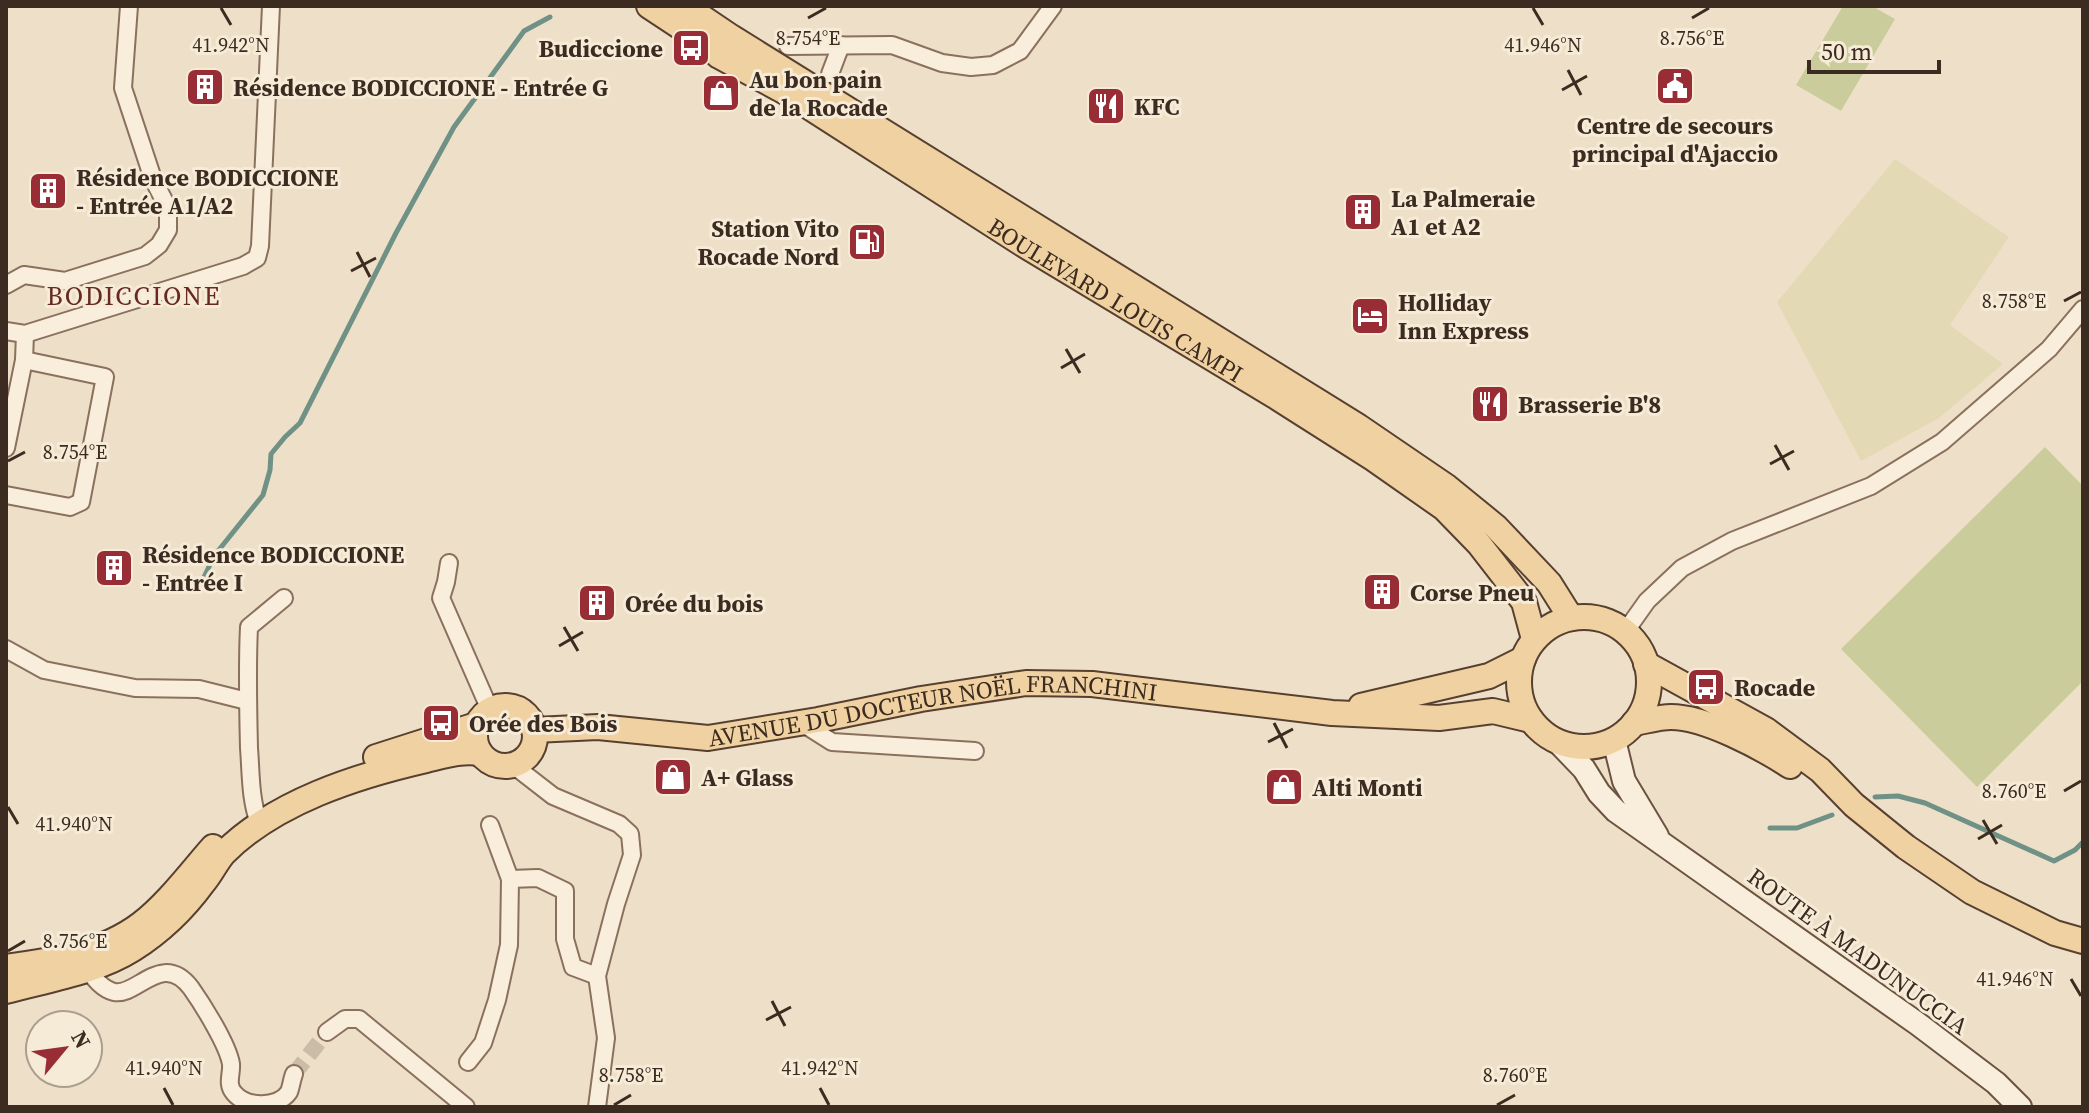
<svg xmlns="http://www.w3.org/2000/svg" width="2089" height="1113" viewBox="0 0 2089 1113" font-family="'Source Serif 4',serif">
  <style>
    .farmland { fill: #e4d9b5 }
    .green { fill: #cacd9b }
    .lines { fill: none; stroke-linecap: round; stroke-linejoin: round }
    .stream { stroke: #6f9186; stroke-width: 5 }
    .minor-tunnel { stroke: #cabca6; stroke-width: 16; stroke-dasharray: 16 8; stroke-linecap: butt }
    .minor-casing { stroke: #8a715d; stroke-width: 20 }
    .secondary-casing { stroke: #6c5340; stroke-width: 26 }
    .primary-casing { stroke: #584031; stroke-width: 28 }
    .minor { stroke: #f9eedb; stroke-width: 16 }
    .secondary { stroke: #f9eedb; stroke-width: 22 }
    .primary { stroke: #f0d1a1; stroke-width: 24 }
    .ticks { fill: none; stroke: #3b2b20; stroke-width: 3 }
    .labels { text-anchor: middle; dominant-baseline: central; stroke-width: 6; stroke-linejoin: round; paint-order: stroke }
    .poi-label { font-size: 24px; font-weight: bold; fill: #3b2b20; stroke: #f6ebd7; text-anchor: start }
    .street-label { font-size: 24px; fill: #3b2b20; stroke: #f6ebd7 }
    .neighbourhood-label { font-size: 26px; letter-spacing: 2px; fill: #672920; stroke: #f6ebd7 }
    .ticks-label { font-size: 20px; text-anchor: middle; fill: #3b2b20; stroke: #f6ebd7; stroke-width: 6; stroke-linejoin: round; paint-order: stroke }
  </style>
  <rect width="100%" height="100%" fill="#eee0c8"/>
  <polygon class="farmland" points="1895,159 2009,237 1950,325 2003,364 1939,418 1861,461 1777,302"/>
  <g class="green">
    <polygon points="1843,6 1872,6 1895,19 1841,111 1796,85"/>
    <polygon points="2045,447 2083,486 2083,681 1977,787 1841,649"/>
  </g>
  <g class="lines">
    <g class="stream">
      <polyline points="198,590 214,556 263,495 270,470 271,454 285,437 300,423 396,233 454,127 524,31 550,17"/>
      <polyline points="1875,797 1898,796 1925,803 2054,861 2075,850 2083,842"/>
      <polyline points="1770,828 1797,828 1832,815"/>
    </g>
    <polyline class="minor-tunnel" points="294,1074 327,1032"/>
    <defs>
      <g id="minor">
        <polyline points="788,46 892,45 942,63 971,67 993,65 1020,51 1053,6"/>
        <polyline points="830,74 841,45"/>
        <polyline points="6,285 24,275 65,281 145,256 159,245 168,230 168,208 153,179 123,88 129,6"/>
        <polyline points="6,331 25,334 243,266 257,258 260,246 271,6"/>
        <polyline points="6,448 24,360 25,334"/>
        <polyline points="6,495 70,507 81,502 105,377 24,360"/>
        <polyline points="449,563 446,582 441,598 490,710"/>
        <polyline points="1625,632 1647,601 1682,568 1732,541 1871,486 1942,442 2049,349 2083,309"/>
        <polyline points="6,649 44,670 135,688 199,689 247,701"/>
        <polyline points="802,723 832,742 975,751"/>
        <polyline points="513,765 553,796 619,824 630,834 632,855 616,904 597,976 606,1038 597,1107"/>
        <path d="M259 823C250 799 251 773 249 748 248 707 247 667 249 627L284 598"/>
        <polyline points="490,825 510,879"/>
        <path d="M87 969C94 978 102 989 114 992 137 997 162 950 191 988 203 1005 228 1045 231 1064 232 1074 226 1084 234 1093 246 1108 278 1108 289 1092 291 1087 292 1079 294 1074"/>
        <polyline points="327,1032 345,1019 359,1019 466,1107"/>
        <polyline points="468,1062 483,1043 497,1000 509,945 510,879 538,878 565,891 565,939 573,967 597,976"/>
      </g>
      <g id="secondary">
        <polyline points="1614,740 1624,781 1657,836"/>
        <polyline points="1558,742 1584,769 1599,793 1616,811 1918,1024 1996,1083 2020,1107"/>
      </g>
      <g id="primary">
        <path id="s1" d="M649 6 699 39 719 56 789 94 1026 246 1275 396 1374 459 1444 508 1479 544 1524 602 1534 639"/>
        <polyline points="685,6 731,37 1359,427 1447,487 1496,527 1549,583 1571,618"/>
        <circle cx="1584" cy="682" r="65"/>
        <polyline points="1646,664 1766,730 1820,770 1854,805 1906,847 1972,892 2055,933 2083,941"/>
        <polyline points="1361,706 1489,676 1523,659"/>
        <circle cx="505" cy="736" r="30"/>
        <path d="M1634 723C1646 721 1659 717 1671 717 1705 717 1761 747 1790 766"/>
        <path id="s2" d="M534 730 598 727 708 738 818 720 921 699 1026 683 1092 684 1332 713 1439 718 1493 711 1531 720"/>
        <polyline points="376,757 476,725"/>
        <path d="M6 967C52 961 103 953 141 924 168 903 190 873 213 847"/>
        <path d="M6 991C46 980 97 972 133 949 160 932 184 909 203 883 211 874 216 862 224 853 275 802 356 776 426 760 443 756 462 750 480 753"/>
      </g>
    </defs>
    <use href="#minor" class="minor-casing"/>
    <use href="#secondary" class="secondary-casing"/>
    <use href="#primary" class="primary-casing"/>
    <use href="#minor" class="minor"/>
    <use href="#secondary" class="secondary"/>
    <use href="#primary" class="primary"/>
  </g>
  <path class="ticks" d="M221 8 231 25M1533 8 1543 25M808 18 826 8M1692 18 1709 8M1568 70 1581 95M1562 90 1587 76M357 252 370 277M351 271 376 258M2064 301 2081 292M1066 349 1080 373M1061 368 1085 354M1775 445 1789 470M8 461 25 452M1770 464 1794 451M564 627 578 651M559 646 583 632M1274 723 1287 748M1268 742 1293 729M2064 791 2081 781M8 807 18 824M1983 820 1997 844M1978 839 2002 825M8 951 25 941M2071 979 2081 996M772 1001 785 1026M766 1020 791 1007M164 1088 173 1105M820 1088 829 1105M614 1105 631 1095M1497 1105 1515 1095"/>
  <defs>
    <symbol id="bus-square" viewBox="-11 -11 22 22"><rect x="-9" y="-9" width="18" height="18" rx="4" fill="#982d36" stroke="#f6ebd7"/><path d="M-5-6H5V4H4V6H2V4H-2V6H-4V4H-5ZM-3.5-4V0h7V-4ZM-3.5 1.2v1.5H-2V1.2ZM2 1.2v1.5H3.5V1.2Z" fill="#fff"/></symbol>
    <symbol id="civic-square" viewBox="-11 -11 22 22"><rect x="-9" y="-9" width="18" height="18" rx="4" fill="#982d36" stroke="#f6ebd7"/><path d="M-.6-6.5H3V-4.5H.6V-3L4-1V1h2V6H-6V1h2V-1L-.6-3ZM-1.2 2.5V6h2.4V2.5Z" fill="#fff"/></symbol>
    <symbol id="building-square" viewBox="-11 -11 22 22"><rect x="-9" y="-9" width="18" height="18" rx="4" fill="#982d36" stroke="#f6ebd7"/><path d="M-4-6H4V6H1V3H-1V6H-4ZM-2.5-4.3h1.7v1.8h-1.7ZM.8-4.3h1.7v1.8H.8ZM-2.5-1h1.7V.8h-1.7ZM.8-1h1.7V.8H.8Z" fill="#fff"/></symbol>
    <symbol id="shop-square" viewBox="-11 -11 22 22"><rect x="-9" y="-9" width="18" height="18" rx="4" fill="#982d36" stroke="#f6ebd7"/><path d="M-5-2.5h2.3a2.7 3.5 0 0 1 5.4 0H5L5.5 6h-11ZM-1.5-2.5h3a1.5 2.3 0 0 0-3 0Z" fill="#fff"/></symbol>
    <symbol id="restaurant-square" viewBox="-11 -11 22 22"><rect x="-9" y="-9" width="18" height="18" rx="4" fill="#982d36" stroke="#f6ebd7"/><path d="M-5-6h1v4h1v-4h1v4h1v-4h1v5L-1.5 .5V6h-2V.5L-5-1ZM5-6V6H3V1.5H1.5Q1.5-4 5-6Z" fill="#fff"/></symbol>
    <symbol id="fuel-square" viewBox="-11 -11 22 22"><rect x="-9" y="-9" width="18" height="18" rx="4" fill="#982d36" stroke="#f6ebd7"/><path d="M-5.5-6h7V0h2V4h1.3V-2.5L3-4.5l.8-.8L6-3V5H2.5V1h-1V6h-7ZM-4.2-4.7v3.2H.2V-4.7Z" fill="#fff"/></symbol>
    <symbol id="hotel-square" viewBox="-11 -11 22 22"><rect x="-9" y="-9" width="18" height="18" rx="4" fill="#982d36" stroke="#f6ebd7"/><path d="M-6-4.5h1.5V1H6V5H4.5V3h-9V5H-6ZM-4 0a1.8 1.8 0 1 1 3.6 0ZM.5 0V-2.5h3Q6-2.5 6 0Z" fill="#fff"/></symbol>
  </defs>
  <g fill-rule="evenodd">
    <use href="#bus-square" x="669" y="26" width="44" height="44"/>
    <use href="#civic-square" x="1653" y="64" width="44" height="44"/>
    <use href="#building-square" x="183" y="65" width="44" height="44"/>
    <use href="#shop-square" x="699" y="71" width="44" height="44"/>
    <use href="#restaurant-square" x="1084" y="84" width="44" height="44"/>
    <use href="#building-square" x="26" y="169" width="44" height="44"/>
    <use href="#building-square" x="1341" y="190" width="44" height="44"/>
    <use href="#fuel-square" x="845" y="220" width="44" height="44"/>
    <use href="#hotel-square" x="1348" y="294" width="44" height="44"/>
    <use href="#restaurant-square" x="1468" y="382" width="44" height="44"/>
    <use href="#building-square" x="92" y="546" width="44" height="44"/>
    <use href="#building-square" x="1360" y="570" width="44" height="44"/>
    <use href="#building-square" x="575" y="581" width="44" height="44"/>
    <use href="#bus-square" x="1684" y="665" width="44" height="44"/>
    <use href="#bus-square" x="419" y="701" width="44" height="44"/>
    <use href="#shop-square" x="651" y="755" width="44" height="44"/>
    <use href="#shop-square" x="1262" y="765" width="44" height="44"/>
  </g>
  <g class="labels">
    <g class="poi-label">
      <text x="663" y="48" text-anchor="end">Budiccione</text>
      <text x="749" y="79">Au bon pain<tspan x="749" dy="28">de la Rocade</tspan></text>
      <text x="233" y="87">Résidence BODICCIONE - Entrée G</text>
      <text x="1134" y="106">KFC</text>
      <text x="1675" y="125" text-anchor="middle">Centre de secours<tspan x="1675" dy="28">principal d'Ajaccio</tspan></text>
      <text x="76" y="177">Résidence BODICCIONE<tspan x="76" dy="28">- Entrée A1/A2</tspan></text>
      <text x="1391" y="198">La Palmeraie<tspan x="1391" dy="28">A1 et A2</tspan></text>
      <text x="839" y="228" text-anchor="end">Station Vito<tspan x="839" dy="28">Rocade Nord</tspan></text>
      <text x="1398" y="302">Holliday<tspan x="1398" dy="28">Inn Express</tspan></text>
      <text x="1518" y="404">Brasserie B'8</text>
      <text x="142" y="554">Résidence BODICCIONE<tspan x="142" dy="28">- Entrée I</tspan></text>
      <text x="1410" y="592">Corse Pneu</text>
      <text x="625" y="603">Orée du bois</text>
      <text x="1734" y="687">Rocade</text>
      <text x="469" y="723">Orée des Bois</text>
      <text x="701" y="777">A+ Glass</text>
      <text x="1312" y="787">Alti Monti</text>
    </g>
    <g class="street-label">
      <text stroke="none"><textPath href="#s1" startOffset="552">BOULEVARD LOUIS CAMPI</textPath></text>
      <text stroke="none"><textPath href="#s2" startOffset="402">AVENUE DU DOCTEUR NOËL FRANCHINI</textPath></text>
      <text transform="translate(1858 951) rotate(36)">ROUTE À MADUNUCCIA</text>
    </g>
    <g class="neighbourhood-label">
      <text x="134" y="296">BODICCIONE</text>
    </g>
  </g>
  <g class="ticks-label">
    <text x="808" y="45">8.754°E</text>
    <text x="1692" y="45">8.756°E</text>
    <text x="231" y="52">41.942°N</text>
    <text x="1543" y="52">41.946°N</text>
    <text x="2014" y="308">8.758°E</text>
    <text x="75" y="459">8.754°E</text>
    <text x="2014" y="798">8.760°E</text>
    <text x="74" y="831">41.940°N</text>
    <text x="75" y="948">8.756°E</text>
    <text x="2015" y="986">41.946°N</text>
    <text x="164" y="1075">41.940°N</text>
    <text x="820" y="1075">41.942°N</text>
    <text x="631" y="1082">8.758°E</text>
    <text x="1515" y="1082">8.760°E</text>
  </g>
  <rect width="2089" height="1113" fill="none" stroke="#3b2b20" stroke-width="16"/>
  <g transform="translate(64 1049) rotate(61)"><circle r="38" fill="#f6ebd7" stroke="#ab9e8e" stroke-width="2"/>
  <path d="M0-6L14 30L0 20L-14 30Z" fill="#982d36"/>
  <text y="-12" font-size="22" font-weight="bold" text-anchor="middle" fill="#3b2b20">N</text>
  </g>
  <path d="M1809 60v12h130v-12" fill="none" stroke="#3b2b20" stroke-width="4"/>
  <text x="1821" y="60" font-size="24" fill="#3b2b20" stroke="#f6ebd7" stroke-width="6" paint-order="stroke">50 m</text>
</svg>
